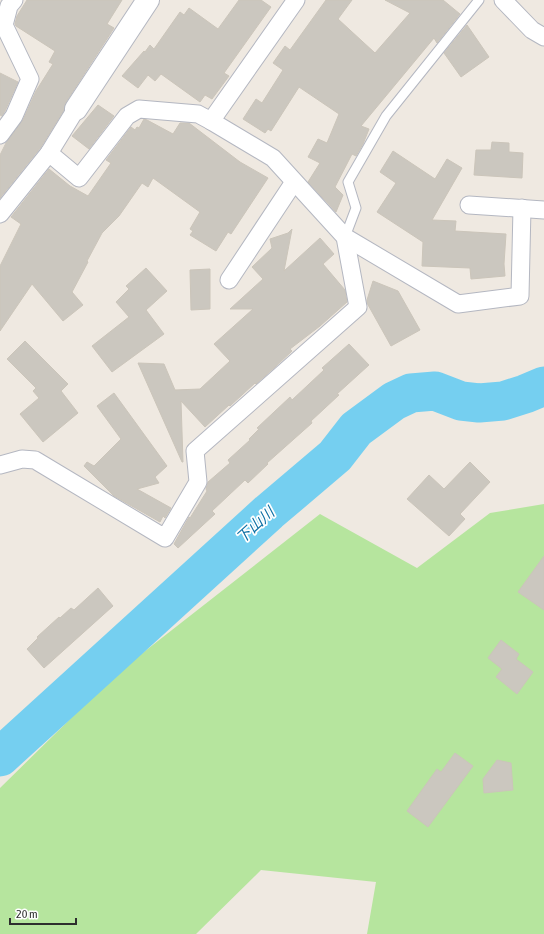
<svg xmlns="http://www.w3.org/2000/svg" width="544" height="934" viewBox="0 0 544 934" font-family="'Asap Condensed','Noto Sans JP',sans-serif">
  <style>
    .green { fill: #b6e59e }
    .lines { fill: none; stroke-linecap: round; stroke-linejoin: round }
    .river { stroke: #75cff0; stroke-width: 39 }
    .building { fill: #cbc7bf; stroke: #cbc5ba }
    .lane-casing { stroke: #b4b7c1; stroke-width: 11 }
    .street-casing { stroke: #b4b7c1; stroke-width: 19 }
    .secondary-casing { stroke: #b4b7c1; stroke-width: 24 }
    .lane { stroke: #fff; stroke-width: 9 }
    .street { stroke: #fff; stroke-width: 17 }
    .secondary { stroke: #fff; stroke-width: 22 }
    .labels { text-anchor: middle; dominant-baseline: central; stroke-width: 3.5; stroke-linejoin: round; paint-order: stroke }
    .water-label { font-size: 15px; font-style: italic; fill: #0d6fa3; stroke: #fff }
  </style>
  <rect width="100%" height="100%" fill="#efe9e1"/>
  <polygon class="green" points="544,504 544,934 367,934 376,882 261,870 196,934 0,934 0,788 117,673 320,514 417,568 490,513"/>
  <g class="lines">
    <polyline class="river" points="0,757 269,512 335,456 356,429 394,401 411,393 435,391 461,401 479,403 503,401 525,394 544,386"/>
  </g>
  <g class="building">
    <polygon points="27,0 122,0 107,24 114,28 66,102 64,110 41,147 0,198 0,155 6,143 23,120 36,91 53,64 49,62 55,51 16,26 15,24 17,16"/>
    <polygon points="239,0 261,0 271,7 224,73 229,76 212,99 205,95 200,102 161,74 155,81 148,75 138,88 122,76 144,51 145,52 150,45 154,49 180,12 184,15 189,8 218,29"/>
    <polygon points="326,0 352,0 338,19 375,53 410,13 385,0 443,0 460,14 437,43 434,38 361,126 369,129 363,144 356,156 352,154 335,187 343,195 336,212 308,182 320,163 308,157 318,139 327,143 339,114 299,87 271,131 268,129 265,133 243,119 256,99 262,103 283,70 273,63 285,46 290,50"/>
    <polygon points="467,25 489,57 461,77 444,53"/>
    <polygon points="0,73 18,82 5,111 2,116 0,115"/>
    <polygon points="98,105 114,116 89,149 72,136"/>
    <polygon points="144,119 147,120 173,134 180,123 189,123 240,162 268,178 231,234 228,232 216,251 190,235 193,231 190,229 200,212 153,178 148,187 142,183 119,216 102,233 87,261 88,262 72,292 83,305 63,321 32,284 0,331 0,266 21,224 11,217 49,169 70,186 88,196 111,163 106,160 131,127 135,130 137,127 139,128"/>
    <polygon points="492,142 509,143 509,152 523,153 522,178 474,175 476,150 491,150"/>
    <polygon points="393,151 435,179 447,159 462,168 432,220 456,221 455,231 506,234 504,264 505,276 471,279 470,268 422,266 423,242 377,212 396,183 380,172"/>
    <polygon points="292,229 284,271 320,238 334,254 323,264 345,290 347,302 320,326 290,349 292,351 275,367 256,384 255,383 230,406 229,405 205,427 181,401 183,462 182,462 138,363 164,364 175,390 200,389 230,361 214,344 253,309 230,309 263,279 252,267 272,248 270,239 288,233"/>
    <polygon points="146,268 167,291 146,310 164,334 112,372 92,346 129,317 116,302 129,289 126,286"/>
    <polygon points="210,269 210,309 191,310 190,270"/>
    <polygon points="373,281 398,291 420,330 391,346 367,303 367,300"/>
    <polygon points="25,341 68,384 61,391 78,413 43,442 20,414 39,398 33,391 36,388 7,359"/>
    <polygon points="349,344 369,365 337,394 339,395 311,421 312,423 267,463 268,464 248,483 245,480 212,511 215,514 178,548 174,544 189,517 190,518 207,491 206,489 208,482 230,463 228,460 250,440 249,439 259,429 257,428 290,397 292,400 324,370 322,368"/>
    <polygon points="114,393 167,466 155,477 159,483 137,489 171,508 165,518 163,516 160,522 114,496 84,466 87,462 94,466 121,439 97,406"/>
    <polygon points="470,462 490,482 460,514 465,519 449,536 407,499 429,475 444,489"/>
    <polygon points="544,556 544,610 518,592"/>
    <polygon points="98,588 113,606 44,668 27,649 38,638 37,637 59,617 60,618 71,608 74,610"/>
    <polygon points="501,640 519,654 516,659 533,672 517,694 496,677 502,669 488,658"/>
    <polygon points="455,753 473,766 428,827 407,811 437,769 441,772"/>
    <polygon points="497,760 511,763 513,790 484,793 483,779"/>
  </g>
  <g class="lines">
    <defs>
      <polyline id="lane" points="345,237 356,208 348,182 386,116 479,0"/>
      <g id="street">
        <polyline points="503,0 532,30 544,37"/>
        <polyline points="211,121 296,0"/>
        <polyline points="0,135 14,116 30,79 4,25 9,6 14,0"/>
        <polyline points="469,205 544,210"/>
        <polyline points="0,214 49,153 76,109"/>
        <polyline points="345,237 458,304 520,296 522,208"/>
        <polyline points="229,280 294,182"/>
        <polyline points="0,465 22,459 35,460 165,538 198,482 195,451 358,307 345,237 273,158 211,121 198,114 139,109 127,116 79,178 49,153"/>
      </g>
      <polyline id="secondary" points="76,109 148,0"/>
    </defs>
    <use href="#lane" class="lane-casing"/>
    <use href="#street" class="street-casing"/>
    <use href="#secondary" class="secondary-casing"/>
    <use href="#lane" class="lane"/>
    <use href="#street" class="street"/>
    <use href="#secondary" class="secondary"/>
  </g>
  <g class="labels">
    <g class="water-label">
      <text transform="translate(255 525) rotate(-42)">下山川</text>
    </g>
  </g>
  <path d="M10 918v6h66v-6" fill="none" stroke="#2e2e2e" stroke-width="2"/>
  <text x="16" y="918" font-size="12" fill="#2e2e2e" stroke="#ffffff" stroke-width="3" paint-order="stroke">20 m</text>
</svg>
